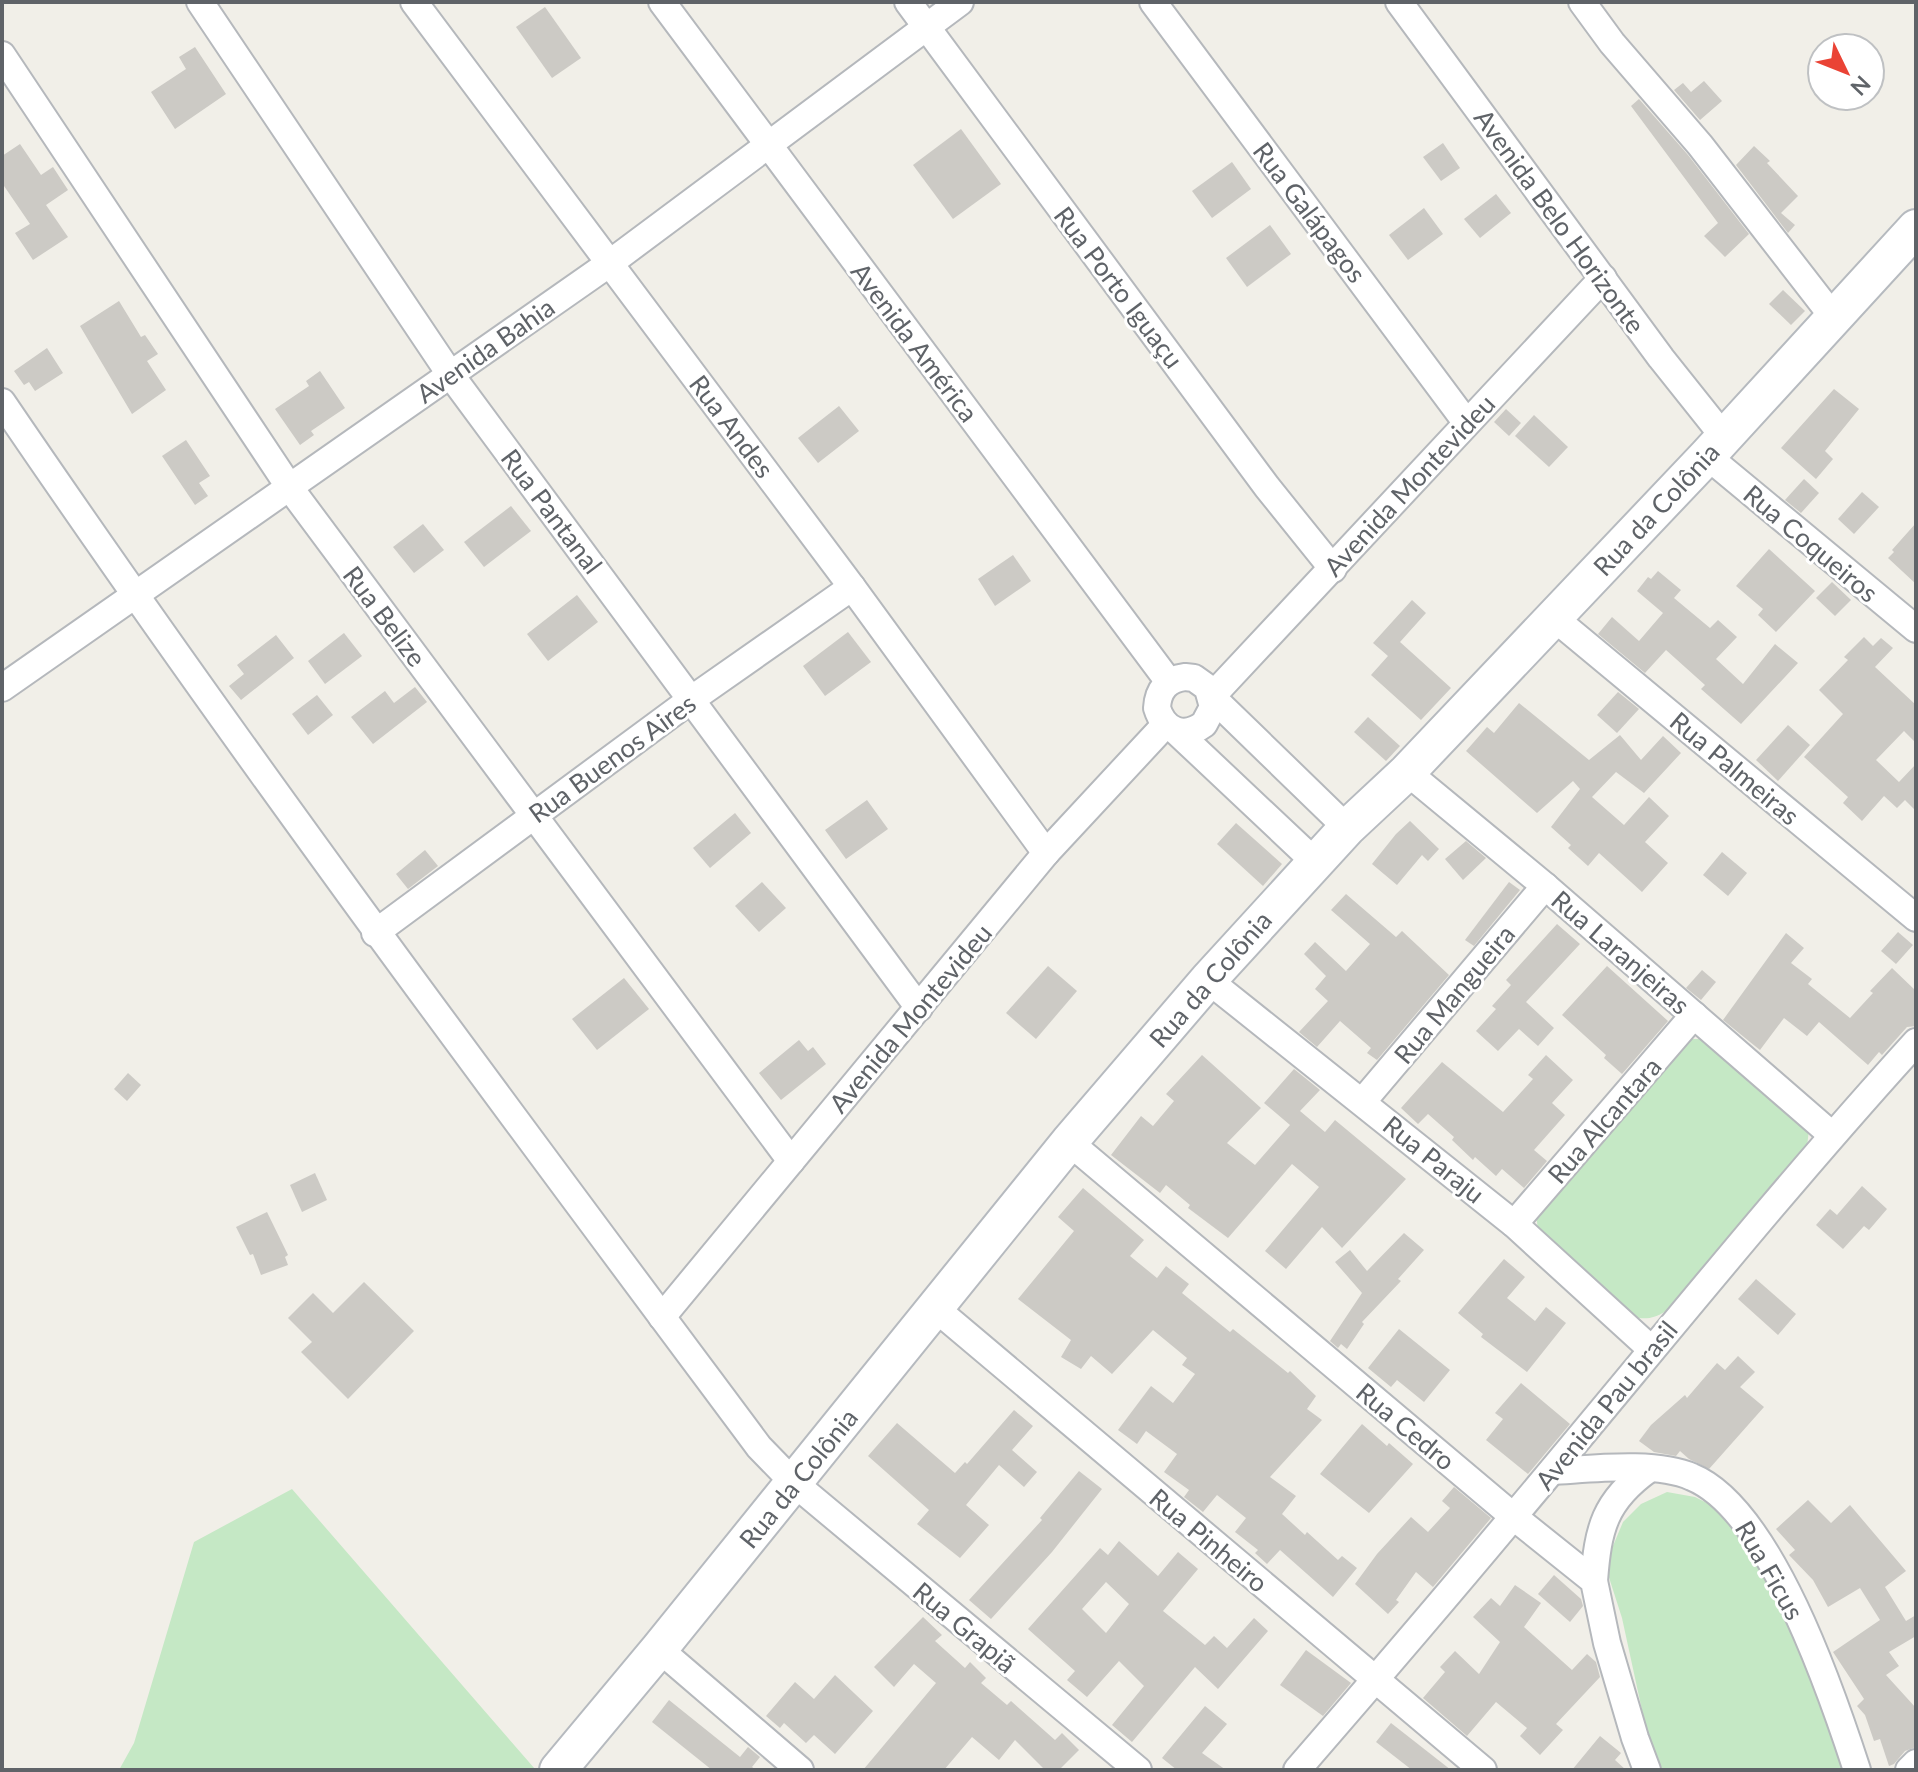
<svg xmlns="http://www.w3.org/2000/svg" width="1918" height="1772" viewBox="0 0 1918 1772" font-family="Lato,sans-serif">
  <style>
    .green { fill: #c5e8c5 }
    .building { fill: #cccac5; fill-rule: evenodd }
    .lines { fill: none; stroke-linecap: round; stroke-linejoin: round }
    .street-casing { stroke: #b5b8bc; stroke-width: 30 }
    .secondary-casing { stroke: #b6babf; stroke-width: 40 }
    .street { stroke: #fff; stroke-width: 26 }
    .secondary { stroke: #fff; stroke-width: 36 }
    .labels { text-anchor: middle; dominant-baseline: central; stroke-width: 6; stroke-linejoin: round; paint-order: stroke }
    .street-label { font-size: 26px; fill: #5f6368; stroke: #fff }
  </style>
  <rect width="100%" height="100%" fill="#f1efe8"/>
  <g class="green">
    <path d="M1691 1039H1706L1809 1129 1807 1147 1666 1311C1655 1318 1646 1320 1634 1317L1538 1230 1536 1214 1685 1043Z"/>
    <polygon points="292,1489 535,1769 534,1770 119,1770 134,1743 194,1542"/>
    <polygon points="1667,1492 1695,1497 1725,1512 1764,1560 1850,1770 1662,1770 1645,1724 1622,1618 1605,1565 1623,1522 1641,1504"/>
  </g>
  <g class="building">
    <polygon points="545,7 581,58 552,78 516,27"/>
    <polygon points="195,47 226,94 175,129 151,92 186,69 179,57"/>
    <polygon points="1704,81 1722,101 1700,120 1674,90 1683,83 1691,92"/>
    <polygon points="1639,99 1688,155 1749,234 1725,257 1704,236 1718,223 1631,106"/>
    <polygon points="961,129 1001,184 953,219 913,165"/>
    <polygon points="1443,143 1460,168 1441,181 1423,157"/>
    <polygon points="20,144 41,175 53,167 68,190 46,205 68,237 33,260 15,233 30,224 2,183 2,156"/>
    <polygon points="1754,146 1770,161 1767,163 1798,196 1781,213 1795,225 1788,233 1736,165"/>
    <polygon points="1232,162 1251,189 1212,218 1192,191"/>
    <polygon points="1496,194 1511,213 1480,238 1464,219"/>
    <polygon points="1424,208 1443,234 1408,260 1389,235"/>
    <polygon points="1270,225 1291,254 1247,287 1226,258"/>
    <polygon points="1783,290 1805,311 1791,325 1769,304"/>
    <polygon points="119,301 141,337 145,335 158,354 147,361 166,390 132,414 80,326"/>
    <polygon points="47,348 63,373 35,391 29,382 24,385 14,371"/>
    <polygon points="320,371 345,408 311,431 314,435 300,445 275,409 309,386 306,381"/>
    <polygon points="1834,389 1859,409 1825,451 1833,459 1816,479 1781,448"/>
    <polygon points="839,406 859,431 818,463 798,438"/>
    <polygon points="1506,409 1521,423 1509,436 1494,422"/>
    <polygon points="1534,415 1568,447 1549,467 1515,436"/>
    <polygon points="186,440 210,476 199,483 208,496 195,505 162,456"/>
    <polygon points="1804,479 1819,493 1801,513 1785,500"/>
    <polygon points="1862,492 1879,507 1854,534 1838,519"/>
    <polygon points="511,506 531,531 484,567 464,542"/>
    <polygon points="1916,523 1916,584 1888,558 1894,552 1892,550"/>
    <polygon points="423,524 444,550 414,573 393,547"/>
    <polygon points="1769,549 1815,591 1776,632 1758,615 1763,609 1736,586"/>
    <polygon points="1013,555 1031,581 995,606 978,579"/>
    <polygon points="1658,571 1681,590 1674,598 1710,628 1718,620 1737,637 1716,659 1743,684 1775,644 1798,663 1741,724 1701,689 1705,685 1666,650 1645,673 1598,634 1612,617 1639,641 1663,613 1637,591 1648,577 1651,579"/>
    <polygon points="1832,582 1851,600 1835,616 1816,598"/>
    <polygon points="577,595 598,622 548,661 527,634"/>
    <polygon points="1412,600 1426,613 1400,642 1451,688 1421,720 1371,675 1388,656 1373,643"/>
    <polygon points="848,632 871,662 825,696 803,666"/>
    <polygon points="344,633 362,656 325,684 308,661"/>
    <polygon points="276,635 294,658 241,700 229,686 244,674 237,665"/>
    <polygon points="1864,637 1873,646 1881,638 1893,648 1875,667 1916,705 1916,743 1904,731 1876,760 1899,782 1916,764 1916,811 1905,800 1897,808 1884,796 1862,821 1843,803 1848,797 1804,757 1843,714 1819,690 1848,660 1844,657"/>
    <polygon points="415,687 427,702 373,744 351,717 385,691 394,703"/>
    <polygon points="1618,692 1639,709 1617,733 1597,715"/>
    <polygon points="317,695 333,715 308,735 292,714"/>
    <polygon points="1519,703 1589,760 1620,735 1641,760 1663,736 1681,753 1644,793 1616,772 1592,797 1624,825 1649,797 1669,816 1645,842 1668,863 1642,892 1599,853 1588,866 1568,848 1571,845 1551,827 1580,789 1573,781 1537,813 1466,751 1487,727 1494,733"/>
    <polygon points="1368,717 1400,746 1386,761 1354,732"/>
    <polygon points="1788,725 1810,745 1778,781 1756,760"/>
    <polygon points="867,800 888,829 846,859 825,830"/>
    <polygon points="735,813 751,833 710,868 693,848"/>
    <polygon points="1410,821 1439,849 1428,861 1422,855 1397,885 1372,864 1396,834"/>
    <polygon points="1236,823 1282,864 1263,886 1217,844"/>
    <polygon points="1466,841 1486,858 1463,880 1445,859"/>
    <polygon points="425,850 438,866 408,889 396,874"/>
    <polygon points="1722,852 1747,873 1728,896 1703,875"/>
    <polygon points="762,882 786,908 759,932 735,906"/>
    <polygon points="1509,882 1520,890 1474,946 1465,940"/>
    <polygon points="1346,894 1396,937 1402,931 1449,975 1377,1060 1367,1053 1371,1048 1340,1021 1317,1047 1299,1032 1328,1001 1315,989 1326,976 1304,954 1315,942 1346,971 1370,944 1331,910"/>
    <polygon points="1557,924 1580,944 1526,1002 1554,1028 1538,1046 1519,1029 1498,1051 1476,1031 1496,1009 1492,1006 1511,985 1506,980"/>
    <polygon points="1898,932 1913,945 1896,964 1881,951"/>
    <polygon points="1786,933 1804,948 1791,963 1812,979 1808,984 1850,1018 1873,993 1870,991 1892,968 1916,991 1916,1026 1907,1027 1882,1055 1879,1052 1868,1065 1819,1022 1807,1036 1784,1018 1760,1050 1750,1042 1723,1020"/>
    <polygon points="1048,966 1077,991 1036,1039 1006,1013"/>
    <polygon points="1607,966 1668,1021 1622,1074 1604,1058 1606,1055 1562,1015"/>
    <polygon points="1702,970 1716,982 1701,1000 1686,988"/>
    <polygon points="624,978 649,1009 597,1050 572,1019"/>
    <polygon points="799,1040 808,1051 813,1047 826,1064 781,1100 759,1073"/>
    <polygon points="1202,1055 1261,1108 1227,1143 1255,1165 1290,1125 1264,1103 1294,1069 1320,1090 1300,1111 1325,1132 1335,1120 1406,1179 1342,1248 1322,1227 1286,1269 1265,1251 1319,1187 1292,1164 1228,1238 1188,1208 1190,1205 1166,1185 1160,1193 1111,1155 1141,1116 1153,1126 1174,1101 1166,1094"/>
    <polygon points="1546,1055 1573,1080 1552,1103 1565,1115 1534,1150 1547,1161 1524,1188 1502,1169 1496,1176 1475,1157 1473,1160 1452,1140 1454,1137 1428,1114 1418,1124 1401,1108 1442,1062 1503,1112 1533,1079 1528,1075"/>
    <polygon points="128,1073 141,1085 127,1101 114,1089"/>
    <polygon points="315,1173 327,1200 302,1212 290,1185"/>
    <polygon points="1862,1186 1887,1209 1869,1230 1864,1226 1843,1249 1816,1225 1830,1209 1837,1215"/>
    <polygon points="1083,1188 1144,1240 1130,1256 1157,1278 1166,1266 1189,1284 1182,1293 1230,1332 1233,1329 1288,1373 1290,1371 1316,1396 1307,1409 1322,1420 1270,1477 1296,1496 1282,1514 1305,1535 1307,1532 1338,1560 1342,1556 1357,1568 1333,1597 1280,1550 1267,1564 1255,1553 1258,1550 1235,1532 1246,1518 1217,1495 1203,1512 1184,1497 1189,1490 1164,1472 1177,1454 1146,1431 1137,1444 1118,1430 1151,1386 1173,1403 1195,1374 1182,1365 1187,1358 1153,1330 1112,1374 1091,1356 1081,1369 1061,1357 1071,1340 1018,1299 1074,1231 1058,1217"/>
    <polygon points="267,1212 288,1255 285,1257 288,1265 261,1275 253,1254 250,1255 236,1227"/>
    <polygon points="1404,1233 1424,1250 1398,1279 1401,1281 1362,1322 1364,1324 1347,1349 1341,1344 1338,1348 1330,1341 1362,1293 1335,1262 1350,1250 1367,1271"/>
    <polygon points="1504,1259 1525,1277 1507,1298 1535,1321 1546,1307 1566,1323 1527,1372 1481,1337 1483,1334 1458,1313"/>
    <polygon points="1756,1279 1796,1314 1778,1335 1738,1299"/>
    <polygon points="364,1282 414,1331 348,1399 301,1352 312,1342 288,1318 313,1293 333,1313"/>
    <polygon points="1399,1329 1450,1370 1424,1402 1397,1380 1391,1387 1368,1368"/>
    <polygon points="1738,1356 1755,1372 1740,1387 1764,1407 1709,1469 1689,1459 1680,1451 1676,1456 1654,1452 1639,1441 1651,1425 1685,1395 1687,1398 1717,1363 1725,1370"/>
    <polygon points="1521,1383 1570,1424 1528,1474 1486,1440 1503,1419 1495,1413"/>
    <polygon points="1014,1410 1033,1426 1012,1450 1037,1472 1024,1487 999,1465 966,1505 989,1525 960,1558 917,1524 929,1510 868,1456 897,1423 955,1473 965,1462 967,1464"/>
    <polygon points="1362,1424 1387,1446 1389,1443 1413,1464 1369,1513 1320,1474"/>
    <polygon points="1079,1471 1102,1489 1052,1552 991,1619 969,1600 1042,1520 1040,1518"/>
    <polygon points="1454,1487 1491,1518 1433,1587 1416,1572 1396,1600 1399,1602 1388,1614 1355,1584 1377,1554 1411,1517 1428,1532 1450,1508 1442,1501"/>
    <polygon points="1808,1500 1831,1523 1850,1505 1906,1571 1885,1587 1906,1621 1916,1615 1916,1636 1889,1652 1899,1666 1886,1675 1916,1708 1916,1747 1905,1751 1894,1764 1889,1766 1880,1739 1874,1741 1865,1715 1857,1706 1864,1699 1833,1652 1880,1620 1860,1588 1828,1607 1813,1580 1789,1555 1795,1550 1776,1529"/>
    <path d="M1119 1541 1158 1576 1178 1552 1198 1569 1163 1611 1205 1645 1214 1636 1227 1648 1254 1618 1268 1631 1218 1689 1195 1667 1132 1742 1112 1725 1144 1686 1119 1661 1087 1697 1067 1680 1075 1671 1028 1629 1100 1548 1108 1555ZM1106 1582 1129 1604 1106 1633 1082 1609Z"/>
    <polygon points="1554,1575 1581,1599 1583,1606 1570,1622 1538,1594"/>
    <polygon points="1515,1585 1541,1603 1524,1627 1572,1670 1587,1654 1596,1662 1600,1677 1556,1724 1563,1730 1540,1755 1520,1736 1527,1728 1496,1702 1467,1736 1423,1698 1445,1672 1440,1667 1455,1651 1479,1674 1500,1642 1473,1617 1491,1598 1500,1606"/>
    <polygon points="923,1617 942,1635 935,1641 965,1668 970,1662 986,1678 981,1683 1007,1705 1011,1701 1055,1740 1062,1733 1079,1750 1059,1770 1045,1770 1015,1740 999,1760 972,1737 944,1770 863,1770 936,1683 914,1664 894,1687 874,1667"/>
    <polygon points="1306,1650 1351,1683 1323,1716 1280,1685"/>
    <polygon points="835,1675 873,1711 835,1754 814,1735 806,1743 784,1723 780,1728 766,1716 795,1682 814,1699"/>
    <polygon points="669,1700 740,1757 748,1747 760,1757 752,1767 756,1770 712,1770 652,1722"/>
    <polygon points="1205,1706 1227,1724 1202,1753 1226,1770 1177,1770 1162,1758"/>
    <polygon points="1391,1723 1451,1770 1412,1770 1376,1742"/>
    <polygon points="1600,1736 1621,1753 1615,1760 1626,1770 1572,1770"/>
  </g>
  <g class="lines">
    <defs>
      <g id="street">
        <polyline points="200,2 450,374 919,1008"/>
        <polyline points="414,2 852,587 1046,853"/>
        <polyline points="662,2 1169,682"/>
        <polyline points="908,2 1267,487 1333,569"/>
        <polyline points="1153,2 1466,422"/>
        <polyline points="1399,2 1661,358 1724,437"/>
        <polyline points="1582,2 1612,43 1700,145 1834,318"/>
        <polyline points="2,55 290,488 791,1161"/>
        <path d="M2 402C244 758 502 1102 759 1447L794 1483 1138 1770"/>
        <polyline points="1707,456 1916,629"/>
        <polyline points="1553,617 1916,918"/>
        <path d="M1185 677 1194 678 1215 693 1208 689 1213 707 1204 724C1184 739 1164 731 1157 708 1158 690 1167 679 1185 677Z"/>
        <polyline points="2,688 610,263 960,2"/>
        <polyline points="1215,693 1603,278"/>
        <polyline points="1212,697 1347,828"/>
        <polyline points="1177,732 1315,862"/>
        <polyline points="1407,772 1545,886 1832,1135"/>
        <polyline points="375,933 692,699 852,587"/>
        <polyline points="1208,980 1514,1224 1651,1349"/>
        <polyline points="1363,1101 1545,886"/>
        <polyline points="1069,1142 1514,1517 1594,1581 1607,1643 1635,1738 1647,1770"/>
        <polyline points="1514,1224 1694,1015"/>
        <polyline points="935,1308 1483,1770"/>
        <polyline points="662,1317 1046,853 1165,725"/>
        <path d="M1552 1471C1591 1469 1656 1461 1692 1477 1770 1509 1832 1693 1857 1770"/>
        <path d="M1594 1581C1598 1529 1604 1501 1649 1469"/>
        <polyline points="659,1649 800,1770"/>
        <path d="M1297 1770C1370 1686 1442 1602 1513 1517 1647 1358 1776 1196 1916 1042"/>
        <polyline points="1909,1770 1916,1763"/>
      </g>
      <polyline id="secondary" points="558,1770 659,1649 1069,1142 1208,980 1347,828 1407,772 1707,456 1916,228"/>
    </defs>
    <use href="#street" class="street-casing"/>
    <use href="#secondary" class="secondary-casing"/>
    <use href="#street" class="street"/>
    <use href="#secondary" class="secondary"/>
  </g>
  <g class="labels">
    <g class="street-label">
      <text transform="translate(1310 212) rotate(53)">Rua Galápagos</text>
      <text transform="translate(1560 221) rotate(54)">Avenida Belo Horizonte</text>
      <text transform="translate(1119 287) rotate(53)">Rua Porto Iguaçu</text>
      <text transform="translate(915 342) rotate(53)">Avenida América</text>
      <text transform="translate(485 350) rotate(-35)">Avenida Bahia</text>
      <text transform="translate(732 426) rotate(53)">Rua Andes</text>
      <text transform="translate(1409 485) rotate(-47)">Avenida Montevideu</text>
      <text transform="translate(1656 509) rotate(-47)">Rua da Colônia</text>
      <text transform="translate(552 511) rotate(53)">Rua Pantanal</text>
      <text transform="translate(1811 543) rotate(40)">Rua Coqueiros</text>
      <text transform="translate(385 616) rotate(53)">Rua Belize</text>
      <text transform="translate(612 758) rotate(-36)">Rua Buenos Aires</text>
      <text transform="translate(1735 768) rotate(40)">Rua Palmeiras</text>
      <text transform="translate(1621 952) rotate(41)">Rua Laranjeiras</text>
      <text transform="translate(1210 979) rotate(-49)">Rua da Colônia</text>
      <text transform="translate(1454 994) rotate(-50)">Rua Mangueira</text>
      <text transform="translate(910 1018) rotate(-50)">Avenida Montevideu</text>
      <text transform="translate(1604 1120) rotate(-49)">Rua Alcantara</text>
      <text transform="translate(1434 1159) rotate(39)">Rua Paraju</text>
      <text transform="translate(1606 1405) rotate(-51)">Avenida Pau brasil</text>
      <text transform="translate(1406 1426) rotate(40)">Rua Cedro</text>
      <text transform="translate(798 1478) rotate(-51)">Rua da Colônia</text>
      <text transform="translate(1209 1540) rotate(40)">Rua Pinheiro</text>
      <text transform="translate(1770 1570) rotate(60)">Rua Ficus</text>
      <text transform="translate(965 1627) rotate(40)">Rua Grapiã</text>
    </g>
  </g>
  <rect width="1918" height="1772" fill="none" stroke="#5f6368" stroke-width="8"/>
  <g transform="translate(1846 72) rotate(133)"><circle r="38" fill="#ffffff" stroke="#bfc1c3" stroke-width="2"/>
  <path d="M0-6L14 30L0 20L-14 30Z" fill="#ea4335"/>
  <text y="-12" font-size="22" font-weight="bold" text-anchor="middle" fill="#5f6368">N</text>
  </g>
</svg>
